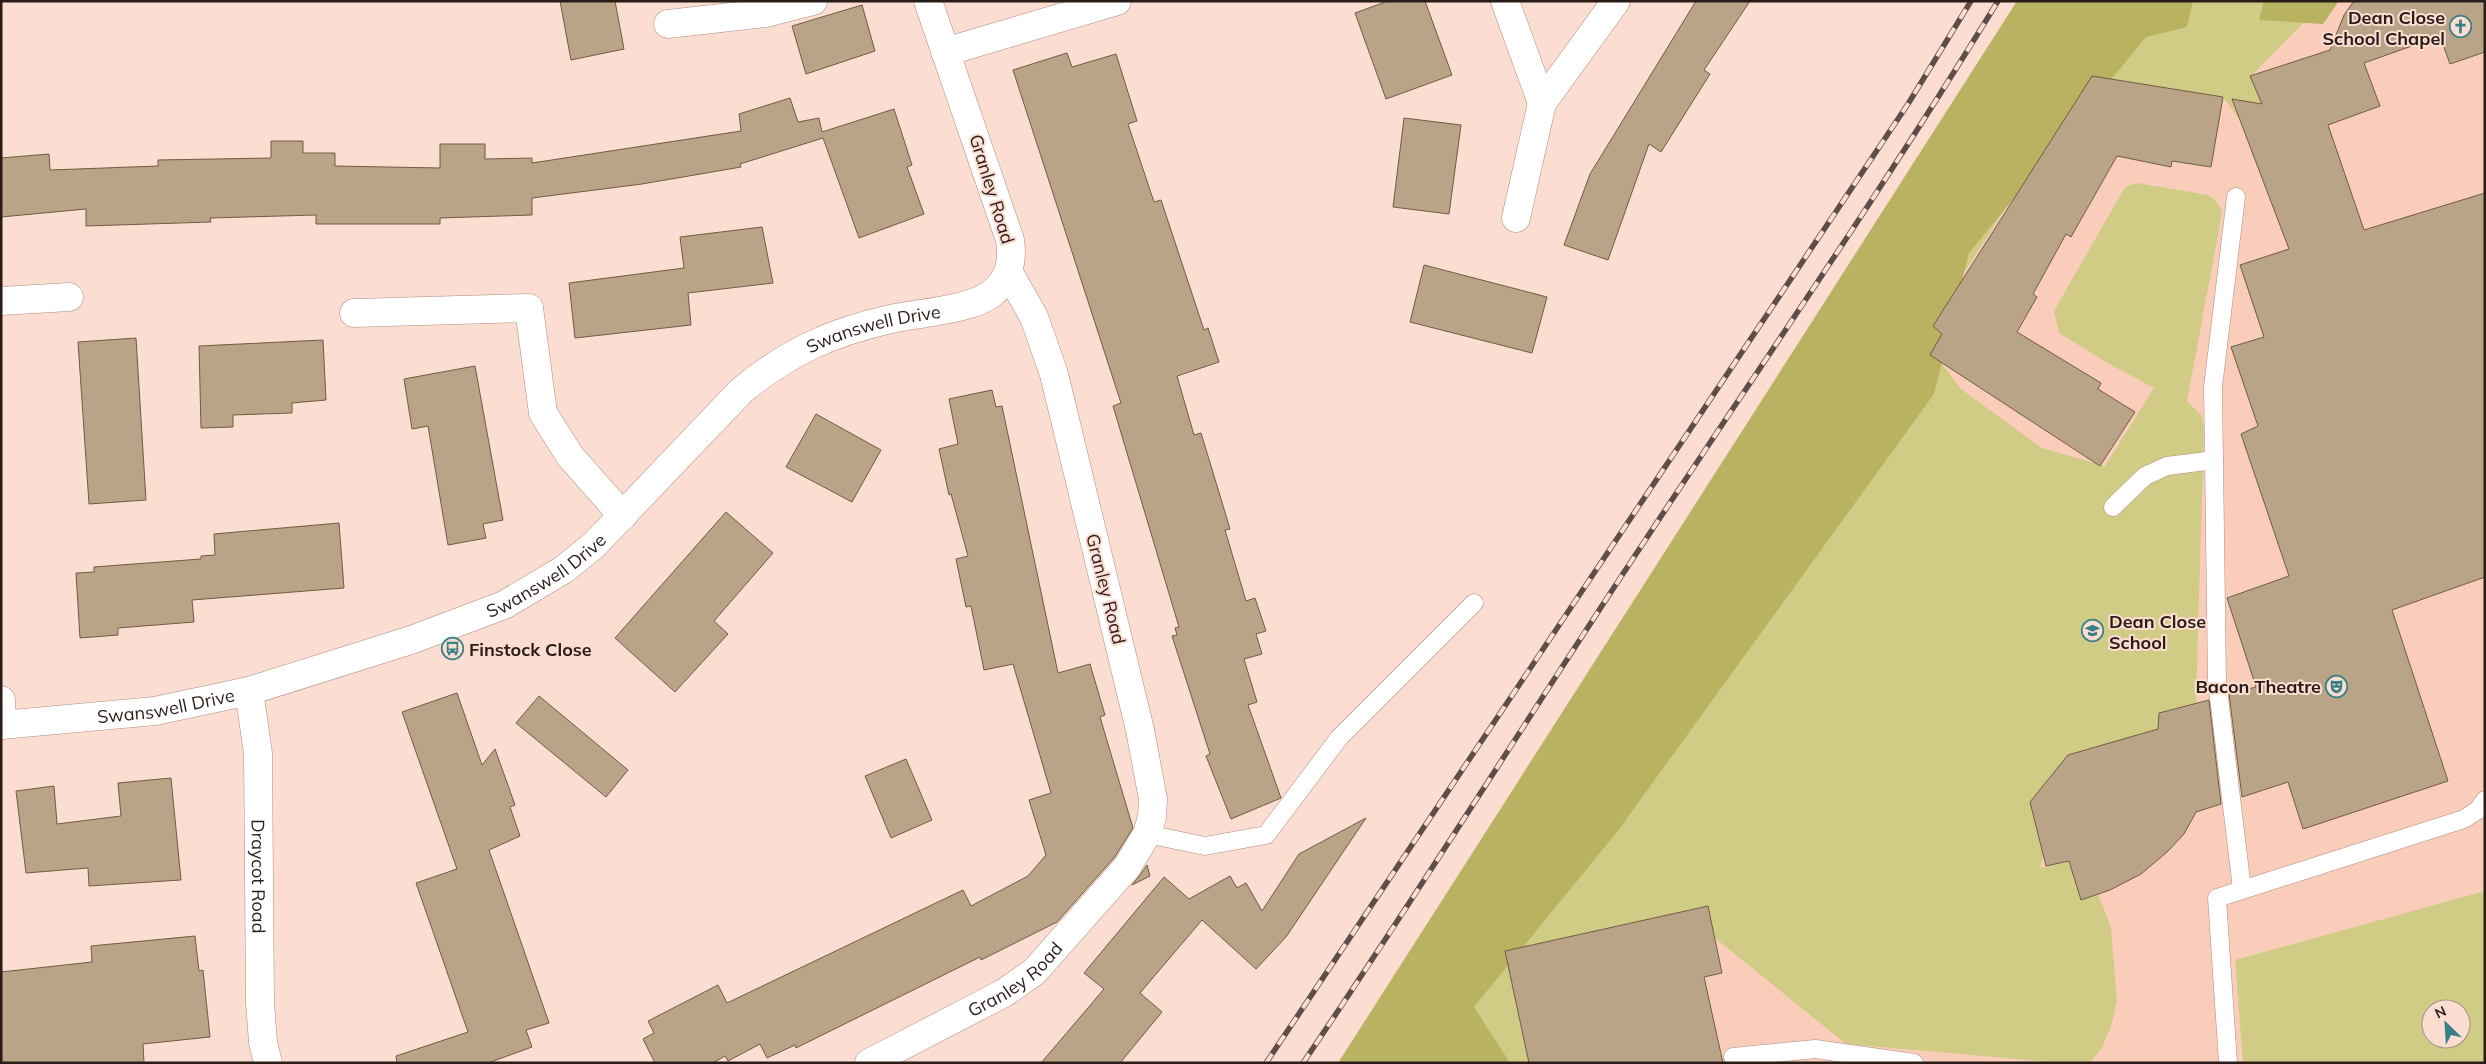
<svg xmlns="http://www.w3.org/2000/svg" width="2486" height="1064" viewBox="0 0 2486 1064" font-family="Mulish,sans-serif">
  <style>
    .built { fill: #facdbb; fill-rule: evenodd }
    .green { fill: #d1cc85; fill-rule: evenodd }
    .forest { fill: #b8b261 }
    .building { fill: #baa488; stroke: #705c42 }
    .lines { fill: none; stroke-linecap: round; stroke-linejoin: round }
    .lane-casing { stroke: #af8c7f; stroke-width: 19 }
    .street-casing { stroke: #af8c7f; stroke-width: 29 }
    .lane { stroke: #fff; stroke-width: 18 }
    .street { stroke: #fff; stroke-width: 28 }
    .rail-casing { stroke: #5f4e47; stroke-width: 5.5 }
    .rail { stroke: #fbddd1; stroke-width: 4; stroke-dasharray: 11; stroke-linecap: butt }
    .labels { text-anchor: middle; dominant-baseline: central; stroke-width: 4; stroke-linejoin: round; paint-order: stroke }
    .poi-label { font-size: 18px; font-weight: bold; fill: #2a1d18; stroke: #fbddd1; text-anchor: end }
    .street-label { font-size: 18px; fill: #2a1d18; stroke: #fbddd1 }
  </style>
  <rect width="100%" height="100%" fill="#fbddd1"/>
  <path class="built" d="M2128 1H2485V1063H1432ZM2431 1009H2461V1039H2431Z"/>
  <g class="green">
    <path d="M2128 1H2325L2251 76 2263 107 2239 119 2223 97 2092 76 1928 328 1942 364 1961 389 2042 448 2105 466 2154 388 2111 365 2059 333 2054 311 2125 187 2137 183 2208 195C2216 200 2219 204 2222 213L2187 401 2201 415 2204 427 2196 703 2159 713 2158 729 2068 755 2030 802 2043 855 2040 868 2069 861 2082 900 2098 894 2111 927 2117 1001 2111 1027 2101 1049 2090 1063H2062L1846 1044 1715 938 1708 906 1505 951 1529 1063H1432Z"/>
    <path d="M2485 891V1063H2243L2235 960ZM2431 1009H2461V1039H2431Z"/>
  </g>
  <g class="forest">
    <polygon points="2017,1 2193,1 2187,27 2146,37 1969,253 1934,394 1617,832 1474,1007 1510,1063 1338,1063"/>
    <polygon points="2264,1 2339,1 2323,24 2259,20"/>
  </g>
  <g class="building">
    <polygon points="560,1 615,1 624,49 571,60"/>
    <polygon points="1388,1 1425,1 1452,75 1386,99 1355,13"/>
    <polygon points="1696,1 1750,1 1704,70 1710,74 1661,152 1649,144 1608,260 1564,245 1590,174"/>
    <polygon points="2354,1 2485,1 2485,52 2450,64 2440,36 2364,63 2380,106 2328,125 2364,230 2485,193 2485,577 2392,610 2448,781 2303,829 2288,782 2242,797 2229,694 2256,687 2227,598 2289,576 2241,434 2258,426 2231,347 2264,337 2240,265 2289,249 2232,99 2262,104 2250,76 2330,50 2344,15"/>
    <polygon points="862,5 875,51 806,74 792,26"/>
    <polygon points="1067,53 1072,67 1116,54 1137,121 1128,124 1154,202 1161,200 1204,330 1208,328 1219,362 1177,376 1194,435 1201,433 1221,499 1230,529 1225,530 1246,601 1255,598 1266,631 1256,634 1262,654 1244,659 1257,702 1248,705 1281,798 1231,819 1206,756 1210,754 1172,636 1177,635 1175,628 1179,627 1113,406 1121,403 1013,70"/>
    <polygon points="2092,76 2223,97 2211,167 2172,161 2171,167 2117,156 2071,237 2066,234 2033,294 2037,297 2017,332 2101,383 2098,389 2135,412 2100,466 1930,355 1942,334 1933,326"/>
    <polygon points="790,98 798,122 819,118 822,132 894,109 912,165 907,167 924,214 859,238 823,138 740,164 741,167 642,184 532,198 532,215 440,218 440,224 316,224 316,215 210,218 211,222 86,226 86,209 1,217 1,158 49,154 50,170 158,166 158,160 271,158 271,141 303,141 303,153 335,153 335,166 440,168 440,144 485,144 485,159 532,158 532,163 741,131 739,114"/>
    <polygon points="1404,118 1461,125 1449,214 1393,207"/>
    <polygon points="762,227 773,283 688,293 691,325 575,338 569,283 684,268 680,237"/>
    <polygon points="1424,265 1547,297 1532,353 1410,322"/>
    <polygon points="136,338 146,500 89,504 78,342"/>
    <polygon points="323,340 326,400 292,403 292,413 233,415 233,427 201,428 199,346"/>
    <polygon points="475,366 503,520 483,524 486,538 448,545 428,426 412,429 404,379"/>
    <polygon points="992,390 996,407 1002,406 1058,673 1090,664 1105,715 1100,717 1133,828 1114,858 1057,922 981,960 980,957 796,1048 795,1045 767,1058 760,1044 728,1061 725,1056 713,1063 655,1063 643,1039 654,1033 648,1021 718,985 727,1003 963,890 971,906 1028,876 1046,855 1029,800 1051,793 1013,664 984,670 971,606 966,607 956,559 968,556 951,494 949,495 939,449 958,444 949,399"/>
    <polygon points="816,414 881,450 852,502 786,467"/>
    <polygon points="726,512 773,553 714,621 728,634 675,692 615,638"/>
    <polygon points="339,523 344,588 192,600 194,622 118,628 118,635 80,638 76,573 94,572 94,567 201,559 201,556 215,555 214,534"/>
    <polygon points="457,693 482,765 495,749 515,805 510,807 520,836 489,850 549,1023 526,1030 532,1047 488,1063 397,1063 396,1056 468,1032 416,883 457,869 402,712"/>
    <polygon points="539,696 628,770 606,797 516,723"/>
    <polygon points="2209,700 2221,804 2196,812 2184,834 2167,852 2141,874 2110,890 2081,900 2069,861 2046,866 2030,802 2068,755 2158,729 2159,713"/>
    <polygon points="906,759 932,820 891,838 865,776"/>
    <polygon points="171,778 181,880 89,886 88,868 26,873 16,791 54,786 57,824 121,816 118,783"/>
    <polygon points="1366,818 1286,937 1256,969 1202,920 1140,993 1162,1012 1120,1063 1041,1063 1104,989 1084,973 1164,877 1189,899 1230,876 1237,888 1246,883 1262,911 1299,854"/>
    <polygon points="1147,865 1150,876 1132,885 1140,875"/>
    <polygon points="1708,906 1722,973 1704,977 1723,1063 1529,1063 1505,951"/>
    <polygon points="195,936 199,971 203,970 210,1037 143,1044 144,1063 1,1063 1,972 92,962 91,946"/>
  </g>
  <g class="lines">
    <defs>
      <g id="lane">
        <polyline points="2236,197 2213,387 2217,681 2242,889"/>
        <polyline points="2113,507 2145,476 2167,466 2214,460"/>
        <polyline points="1147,834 1205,846 1266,835 1339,738 1474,603"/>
        <polyline points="1733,1057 1815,1049 1914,1063"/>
        <polyline points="2228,1063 2217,898 2464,819 2478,810 2485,800"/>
      </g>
      <g id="street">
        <polyline points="1505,1 1542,103"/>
        <polyline points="668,24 766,13 813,1"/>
        <polyline points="945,52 1117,1"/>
        <polyline points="1516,218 1542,103 1616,1"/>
        <polyline points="1,301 69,297"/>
        <polyline points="354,313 529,308 543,413 570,456 623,516"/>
        <path id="s1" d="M249 691 258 753 260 1003 263 1042 268 1063"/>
        <polyline points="1,700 2,725"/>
        <path id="s2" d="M1 725 155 711 249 691 411 640 504 605 563 570 594 545 741 391C788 352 832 332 891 319 918 313 970 310 991 294 1010 280 1013 261 1010 240L928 1"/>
        <path id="s3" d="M869 1063 1004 993 1034 972 1127 867 1147 834 1152 817 1153 799 1140 730 1054 374 1034 317 1009 273"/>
      </g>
    </defs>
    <use href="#lane" class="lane-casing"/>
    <use href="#street" class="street-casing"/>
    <use href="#lane" class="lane"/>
    <use href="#street" class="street"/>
    <defs>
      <g id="rail">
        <polyline points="1266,1063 1908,104 1971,1"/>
        <path d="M1303 1063C1419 892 1528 717 1642 545 1761 365 1885 186 1998 1"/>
      </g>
    </defs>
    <use href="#rail" class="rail-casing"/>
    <use href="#rail" class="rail"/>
  </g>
  <defs>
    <symbol id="church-ring" viewBox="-11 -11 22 22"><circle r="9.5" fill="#fbddd1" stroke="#398185" stroke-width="1.5"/><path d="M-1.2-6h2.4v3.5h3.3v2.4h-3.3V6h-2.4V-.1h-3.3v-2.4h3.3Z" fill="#398185"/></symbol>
    <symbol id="school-ring" viewBox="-11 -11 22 22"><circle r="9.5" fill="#fbddd1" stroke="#398185" stroke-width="1.5"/><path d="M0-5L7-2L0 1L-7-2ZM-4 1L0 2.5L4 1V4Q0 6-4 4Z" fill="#398185"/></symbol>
    <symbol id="bus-ring" viewBox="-11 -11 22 22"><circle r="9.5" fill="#fbddd1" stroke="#398185" stroke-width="1.5"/><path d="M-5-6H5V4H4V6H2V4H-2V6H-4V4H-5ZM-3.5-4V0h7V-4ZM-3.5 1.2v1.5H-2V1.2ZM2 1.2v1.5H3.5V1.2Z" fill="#398185"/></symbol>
    <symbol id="theatre-ring" viewBox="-11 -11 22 22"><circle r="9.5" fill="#fbddd1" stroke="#398185" stroke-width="1.5"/><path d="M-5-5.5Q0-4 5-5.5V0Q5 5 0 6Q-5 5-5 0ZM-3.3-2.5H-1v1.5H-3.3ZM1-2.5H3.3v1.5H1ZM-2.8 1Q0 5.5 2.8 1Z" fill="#398185"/></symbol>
  </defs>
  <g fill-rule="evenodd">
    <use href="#church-ring" x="2448" y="14" width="25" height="25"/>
    <use href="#school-ring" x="2080" y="618" width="25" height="25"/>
    <use href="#bus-ring" x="440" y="636" width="25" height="25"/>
    <use href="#theatre-ring" x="2324" y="674" width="25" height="25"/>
  </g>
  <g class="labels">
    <g class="poi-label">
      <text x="2445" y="17">Dean Close<tspan x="2445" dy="21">School Chapel</tspan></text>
      <text x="2109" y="621" text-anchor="start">Dean Close<tspan x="2109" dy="21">School</tspan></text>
      <text x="469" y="649" text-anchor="start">Finstock Close</text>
      <text x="2321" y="686">Bacon Theatre</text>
    </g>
    <g class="street-label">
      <text transform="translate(992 189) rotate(73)">Granley Road</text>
      <text stroke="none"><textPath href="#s2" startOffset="990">Swanswell Drive</textPath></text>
      <text stroke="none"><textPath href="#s2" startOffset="571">Swanswell Drive</textPath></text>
      <text transform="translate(1106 589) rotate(76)">Granley Road</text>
      <text stroke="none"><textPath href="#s2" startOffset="166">Swanswell Drive</textPath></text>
      <text stroke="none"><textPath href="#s1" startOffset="186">Draycot Road</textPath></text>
      <text stroke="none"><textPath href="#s3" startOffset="169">Granley Road</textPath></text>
    </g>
  </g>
  <rect width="2486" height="1064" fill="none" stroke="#2a1d18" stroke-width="5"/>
  <g transform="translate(2446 1024) rotate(335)"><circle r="24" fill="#fbddd1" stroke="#a79087"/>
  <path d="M0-4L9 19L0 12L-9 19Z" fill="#398185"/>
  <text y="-8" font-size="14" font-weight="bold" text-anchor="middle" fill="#2a1d18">N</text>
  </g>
</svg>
